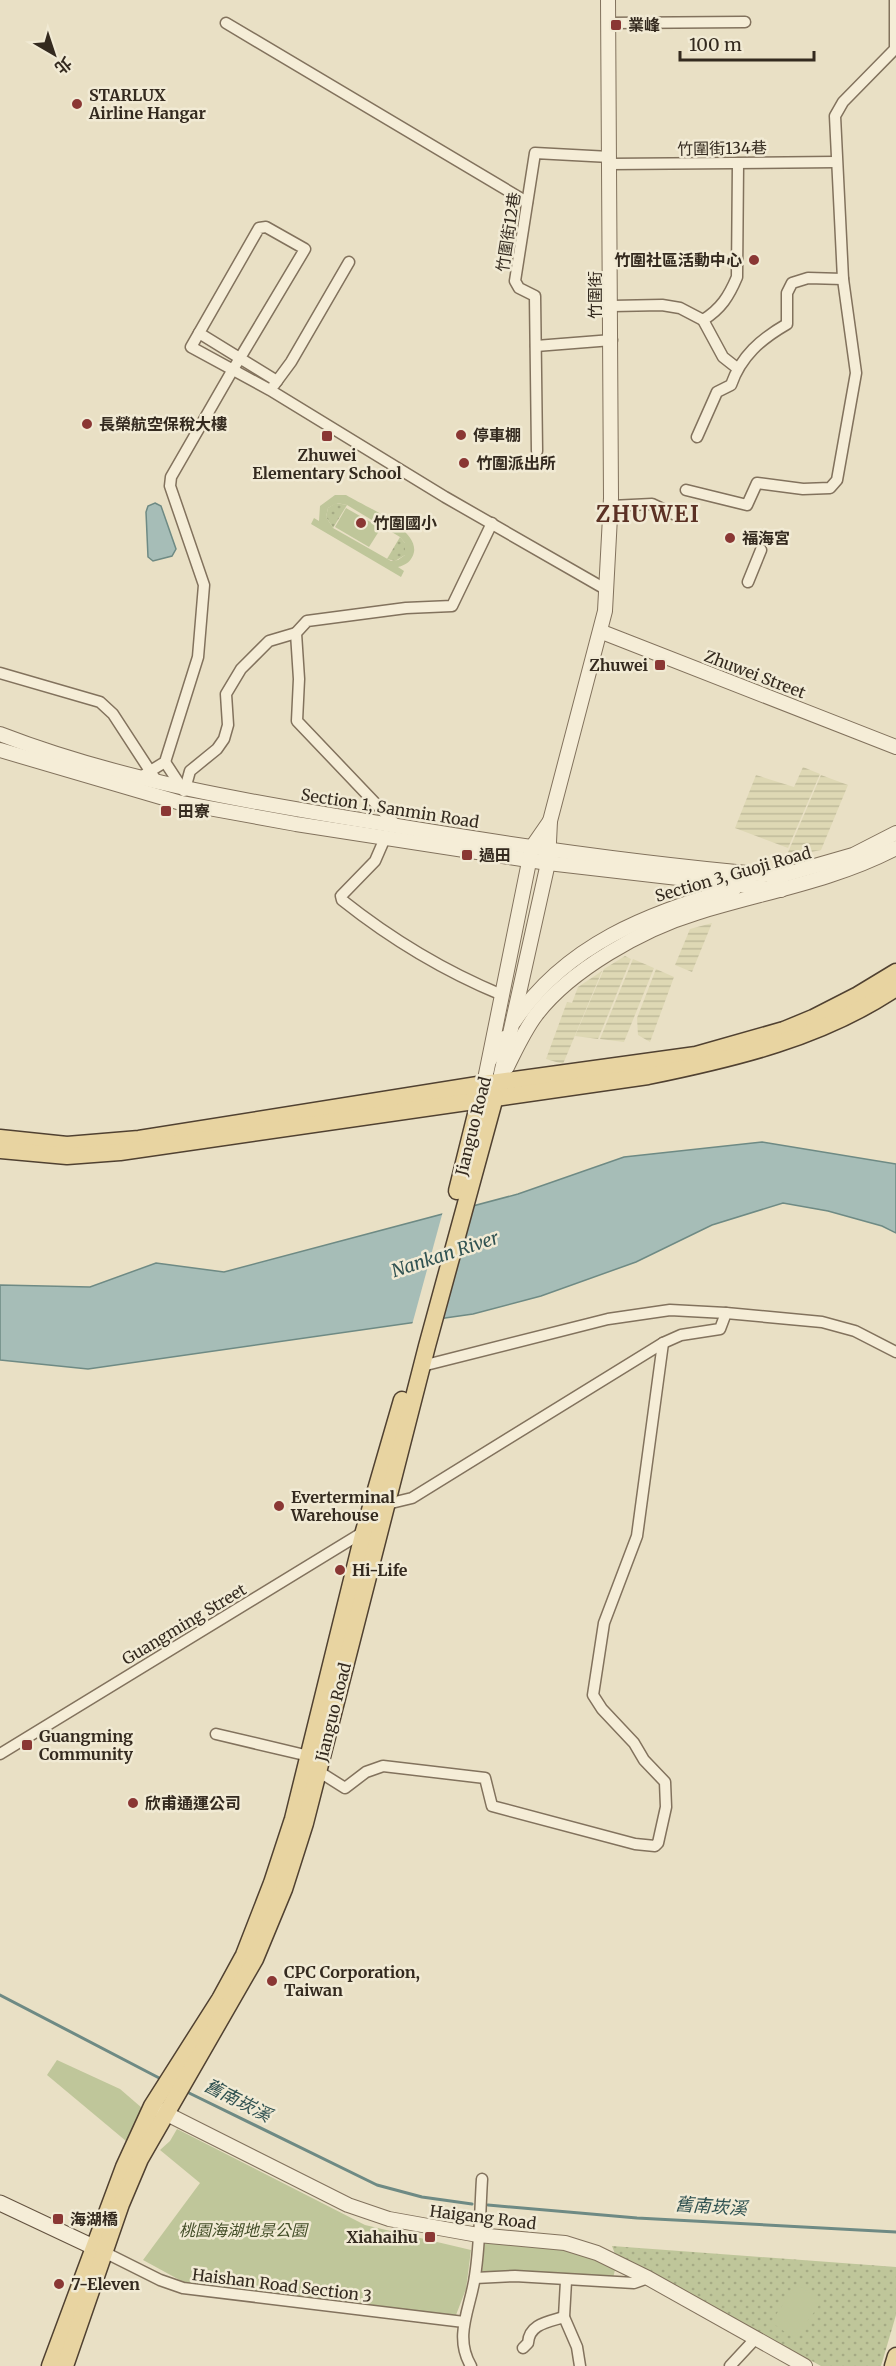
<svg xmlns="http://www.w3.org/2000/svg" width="896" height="2366" viewBox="0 0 896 2366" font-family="Merriweather,'Noto Sans TC',serif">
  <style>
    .farmland { fill: url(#farmland-rules) }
    .grass { fill: url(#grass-dots) }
    .park { fill: #bfc69a; fill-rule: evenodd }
    .water { fill: #a6bdb7; stroke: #6e8a84; stroke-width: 1.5 }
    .pier { fill: #e9e0c5 }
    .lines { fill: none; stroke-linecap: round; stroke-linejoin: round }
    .stream { stroke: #6e8a84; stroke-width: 3 }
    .minor-casing { stroke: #82725d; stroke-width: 13 }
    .tertiary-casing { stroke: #82725d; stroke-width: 16 }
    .secondary-casing { stroke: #645340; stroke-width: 17 }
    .primary-casing { stroke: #504131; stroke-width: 19 }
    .minor { stroke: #f5edd7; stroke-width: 10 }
    .tertiary { stroke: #f5edd7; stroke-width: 14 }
    .secondary { stroke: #f5edd7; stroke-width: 15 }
    .primary { stroke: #e8d4a1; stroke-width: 16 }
    .poi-dot { fill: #8a3734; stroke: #f1ead4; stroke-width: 2 }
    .labels { text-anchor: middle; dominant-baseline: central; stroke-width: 5; stroke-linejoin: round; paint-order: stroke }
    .poi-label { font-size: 16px; font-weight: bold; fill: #342a1f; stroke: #f1ead4; text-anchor: start }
    .street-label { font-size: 16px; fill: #342a1f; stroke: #f1ead4 }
    .park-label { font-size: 16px; font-style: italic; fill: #434e28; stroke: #f1ead4 }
    .water-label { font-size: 18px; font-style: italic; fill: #305251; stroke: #f1ead4 }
    .district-label { font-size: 22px; font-weight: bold; letter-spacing: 1.5px; fill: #5b3124; stroke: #f1ead4 }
  </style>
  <defs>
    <pattern id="farmland-rules" width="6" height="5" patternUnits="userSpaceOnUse" patternTransform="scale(1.5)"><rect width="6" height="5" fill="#ded8b4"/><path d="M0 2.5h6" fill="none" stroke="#bfba9a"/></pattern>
    <pattern id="grass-dots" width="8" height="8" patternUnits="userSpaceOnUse" patternTransform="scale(1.5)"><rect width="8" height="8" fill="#bfc69a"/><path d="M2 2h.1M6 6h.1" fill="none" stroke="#a5aa84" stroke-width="1.8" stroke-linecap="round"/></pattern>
  </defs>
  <rect width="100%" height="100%" fill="#e9e0c5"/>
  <g class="farmland">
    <polygon points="803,767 820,774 788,848 735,828 756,775 794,787"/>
    <polygon points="821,775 848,785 821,850 786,857"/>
    <polygon points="712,923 692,972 675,965 690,929"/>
    <polygon points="625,956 631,959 598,1039 575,1036 604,969"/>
    <polygon points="633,959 654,968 624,1042 600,1039"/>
    <polygon points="656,969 674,977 650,1042 638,1035 637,1018"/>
    <polygon points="602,971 563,1064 546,1059 567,1002 572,1003 578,987"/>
  </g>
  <g class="grass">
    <polygon points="336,503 347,505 333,528 326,517 328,508"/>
    <polygon points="400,537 405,543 405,555 395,561 387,559"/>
    <polygon points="612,2246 896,2267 896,2315 881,2366 821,2366 615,2254"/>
  </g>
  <g class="park">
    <path d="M335 495H346C364 506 418 528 414 552 412 561 406 565 398 567L404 571 401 577 311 524 314 518 319 521 320 506ZM337 503 347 505 400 537 405 543V555L398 560 391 561 333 528 326 517 328 508Z"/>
    <polygon points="346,508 381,528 369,547 335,527"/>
    <polygon points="57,2060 120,2089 142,2108 126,2141 47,2075"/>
    <polygon points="177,2129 365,2225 471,2250 466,2289 456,2315 187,2284 143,2260 200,2183 160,2150 170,2141"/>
    <polygon points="485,2241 570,2248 615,2270 613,2278 482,2271"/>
    <polygon points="797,2284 822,2301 795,2339 771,2322"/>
  </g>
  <g class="water">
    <polygon points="155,503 161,506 176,549 172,556 153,561 148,557 146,512 148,506"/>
    <polygon points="762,1142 896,1164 896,1233 882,1226 828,1211 783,1203 712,1225 636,1262 541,1296 473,1314 88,1369 0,1360 0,1285 90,1287 156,1263 224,1272 518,1194 624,1157"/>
  </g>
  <polygon class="pier" points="472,1203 442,1321 412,1325 443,1211"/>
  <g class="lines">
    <g class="stream">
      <polyline points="0,1995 163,2080"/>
      <polyline points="185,2091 377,2185 422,2197 472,2204"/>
      <polyline points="488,2205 637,2218 896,2232"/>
    </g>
    <defs>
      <g id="minor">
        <polyline points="226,23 527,202"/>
        <polyline points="608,23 745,22"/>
        <polyline points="609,164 836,162"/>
        <path d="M612 306 662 305 680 308 703 320C721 309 729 296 737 277L738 164"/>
        <polyline points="703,320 723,357 737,368"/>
        <polyline points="199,333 191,347 270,390 445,497 607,590"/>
        <polyline points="536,346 612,340"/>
        <polyline points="274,385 291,362 349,262"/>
        <path d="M697 437 717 392 731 385C741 356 761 339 787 324V293L792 283 808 278 843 279"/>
        <polyline points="537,451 535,296 519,288 515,281 535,153 610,157"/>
        <polyline points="686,490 747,505 757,483 803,489 830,488 837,480 856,373 843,279 835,116 843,102 895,49 895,0"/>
        <polyline points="611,506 652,504 680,517"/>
        <polyline points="748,582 761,550"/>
        <polyline points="0,673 100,702 113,714 154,777"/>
        <polyline points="165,762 184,791"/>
        <polyline points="139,778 165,762 198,657 204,585 170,486 171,477 232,371 240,358 305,249 266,227 259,228 199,333 277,381"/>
        <polyline points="185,789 190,771 217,749 224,739 228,725 226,694 241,669 269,641 296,633"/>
        <polyline points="397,826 297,721 299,679 296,633 307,621 406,608 452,606 492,523"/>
        <path d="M385 838 375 861 341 896 342 900C391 939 444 971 502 995"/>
        <polyline points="422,1366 608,1319 670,1310 726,1313 822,1322 855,1331 896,1352"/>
        <polyline points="387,1504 412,1498 663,1343 681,1335 720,1329 726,1313"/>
        <polyline points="216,1734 309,1756"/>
        <polyline points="0,1754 365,1531"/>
        <polyline points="318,1771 345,1788 366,1772 383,1766 485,1778 492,1806 635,1844 655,1846 658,1843 666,1807 665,1782 644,1760 634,1743 602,1709 593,1695 604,1623 637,1536 663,1343"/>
        <polyline points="104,2252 160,2280 183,2288 464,2322"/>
        <polyline points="475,2278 515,2276 634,2283 648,2278"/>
        <polyline points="566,2281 564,2317 577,2347 580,2366"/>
        <path d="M523 2348 528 2343C529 2324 548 2322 564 2317"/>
        <path d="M471 2366C453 2336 471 2307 475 2276 480 2244 480 2211 482 2179"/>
        <polyline points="730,2366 756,2338"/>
      </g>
      <g id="tertiary">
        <polyline points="602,632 896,747"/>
        <path d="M0 734C124 782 255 803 385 824 516 846 649 865 782 876"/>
        <polyline points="0,750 181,803 296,824 548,863 781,890"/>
        <polyline points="773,878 853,855 896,833"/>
        <path d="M514 1022C565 945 650 912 734 889"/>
        <polyline points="489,1061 504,1038"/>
        <path d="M507 1067C516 1049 524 1031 536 1015 570 970 643 929 696 913 763 892 833 881 896 848"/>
        <polyline points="484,1084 532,847 550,821"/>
        <polyline points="497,1092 548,863 550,821 605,611 611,498 608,0"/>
        <polyline points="157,2109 348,2205 389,2219 478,2235 565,2243 597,2253 648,2278 805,2366"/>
      </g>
      <polyline id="secondary" points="0,2203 104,2252"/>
      <g id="primary">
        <polyline points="0,1138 67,1145 139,1139 484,1084 696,1055 784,1030 813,1018 858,995 896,972"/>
        <path d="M0 1150 67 1156 120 1152 648 1076C736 1058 821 1038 896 988"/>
        <polyline points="457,1191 482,1090"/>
        <polyline points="50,2366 124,2167 152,2106 220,1999 244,1955 272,1883 293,1819 364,1531 402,1400"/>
        <polyline points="65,2366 121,2204 140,2159 255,1959 284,1889 305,1823 427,1346 495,1097"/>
        <polyline points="893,2366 896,2356"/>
      </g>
    </defs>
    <use href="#minor" class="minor-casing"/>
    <use href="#tertiary" class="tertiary-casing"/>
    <use href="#secondary" class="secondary-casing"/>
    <use href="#primary" class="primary-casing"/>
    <use href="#minor" class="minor"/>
    <use href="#tertiary" class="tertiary"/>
    <use href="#secondary" class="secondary"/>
    <use href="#primary" class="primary"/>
  </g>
  <g class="poi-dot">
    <rect x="610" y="19" width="12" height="12" rx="3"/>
    <circle cx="77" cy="104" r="6"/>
    <circle cx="754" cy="260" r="6"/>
    <circle cx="87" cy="424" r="6"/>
    <circle cx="461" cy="435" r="6"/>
    <rect x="321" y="430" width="12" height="12" rx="3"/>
    <circle cx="464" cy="463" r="6"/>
    <circle cx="361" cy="523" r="6"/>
    <circle cx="730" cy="538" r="6"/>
    <rect x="654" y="659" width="12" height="12" rx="3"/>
    <rect x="160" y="805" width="12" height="12" rx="3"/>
    <rect x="461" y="849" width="12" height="12" rx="3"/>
    <circle cx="279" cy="1506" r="6"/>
    <circle cx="340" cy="1570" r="6"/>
    <rect x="21" y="1739" width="12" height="12" rx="3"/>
    <circle cx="133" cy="1803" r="6"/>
    <circle cx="272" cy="1981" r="6"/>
    <rect x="52" y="2213" width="12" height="12" rx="3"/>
    <rect x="424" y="2231" width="12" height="12" rx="3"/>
    <circle cx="59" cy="2284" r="6"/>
  </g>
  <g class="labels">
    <g class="poi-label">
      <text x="628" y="25">業峰</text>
      <text x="89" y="95">STARLUX<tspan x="89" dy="18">Airline Hangar</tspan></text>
      <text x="742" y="260" text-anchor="end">竹圍社區活動中心</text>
      <text x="99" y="424">長榮航空保稅大樓</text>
      <text x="473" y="435">停車棚</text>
      <text x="327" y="455" text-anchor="middle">Zhuwei<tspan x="327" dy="18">Elementary School</tspan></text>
      <text x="476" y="463">竹圍派出所</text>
      <text x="373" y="523">竹圍國小</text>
      <text x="742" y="538">福海宮</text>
      <text x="648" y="665" text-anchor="end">Zhuwei</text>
      <text x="178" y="811">田寮</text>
      <text x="479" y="855">過田</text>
      <text x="291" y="1497">Everterminal<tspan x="291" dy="18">Warehouse</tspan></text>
      <text x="352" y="1570">Hi-Life</text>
      <text x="39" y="1736">Guangming<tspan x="39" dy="18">Community</tspan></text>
      <text x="145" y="1803">欣甫通運公司</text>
      <text x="284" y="1972">CPC Corporation,<tspan x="284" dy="18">Taiwan</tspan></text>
      <text x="70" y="2219">海湖橋</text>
      <text x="418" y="2237" text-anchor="end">Xiahaihu</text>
      <text x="71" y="2284">7-Eleven</text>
    </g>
    <g class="street-label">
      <text transform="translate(722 148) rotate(-1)">竹圍街134巷</text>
      <text transform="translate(508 232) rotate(-81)">竹圍街12巷</text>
      <text transform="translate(595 295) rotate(-90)">竹圍街</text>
      <text transform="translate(755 674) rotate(21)">Zhuwei Street</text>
      <text transform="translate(390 808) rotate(9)">Section 1, Sanmin Road</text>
      <text transform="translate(733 874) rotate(-16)">Section 3, Guoji Road</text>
      <text transform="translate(473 1126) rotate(-76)">Jianguo Road</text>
      <text transform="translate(184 1624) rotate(-31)">Guangming Street</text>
      <text transform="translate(333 1712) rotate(-76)">Jianguo Road</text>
      <text transform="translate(483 2217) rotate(7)">Haigang Road</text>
      <text transform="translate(282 2285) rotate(7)">Haishan Road Section 3</text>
    </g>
    <g class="park-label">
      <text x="243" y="2230">桃園海湖地景公園</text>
    </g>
    <g class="water-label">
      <text transform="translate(445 1254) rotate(-18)">Nankan River</text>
      <text transform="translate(238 2100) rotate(27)">舊南崁溪</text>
      <text transform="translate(711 2206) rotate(4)">舊南崁溪</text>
    </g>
    <g class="district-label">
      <text x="648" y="514">ZHUWEI</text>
    </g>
  </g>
  <g transform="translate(54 54) rotate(141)" stroke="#f1ead4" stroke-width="4.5" paint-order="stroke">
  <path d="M0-4.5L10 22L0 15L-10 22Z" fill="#342a1f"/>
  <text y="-9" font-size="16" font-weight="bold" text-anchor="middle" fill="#342a1f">北</text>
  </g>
  <path d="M680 51v9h134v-9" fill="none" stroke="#342a1f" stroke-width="3"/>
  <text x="689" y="51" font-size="18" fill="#342a1f" stroke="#f1ead4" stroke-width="4.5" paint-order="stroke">100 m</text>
</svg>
